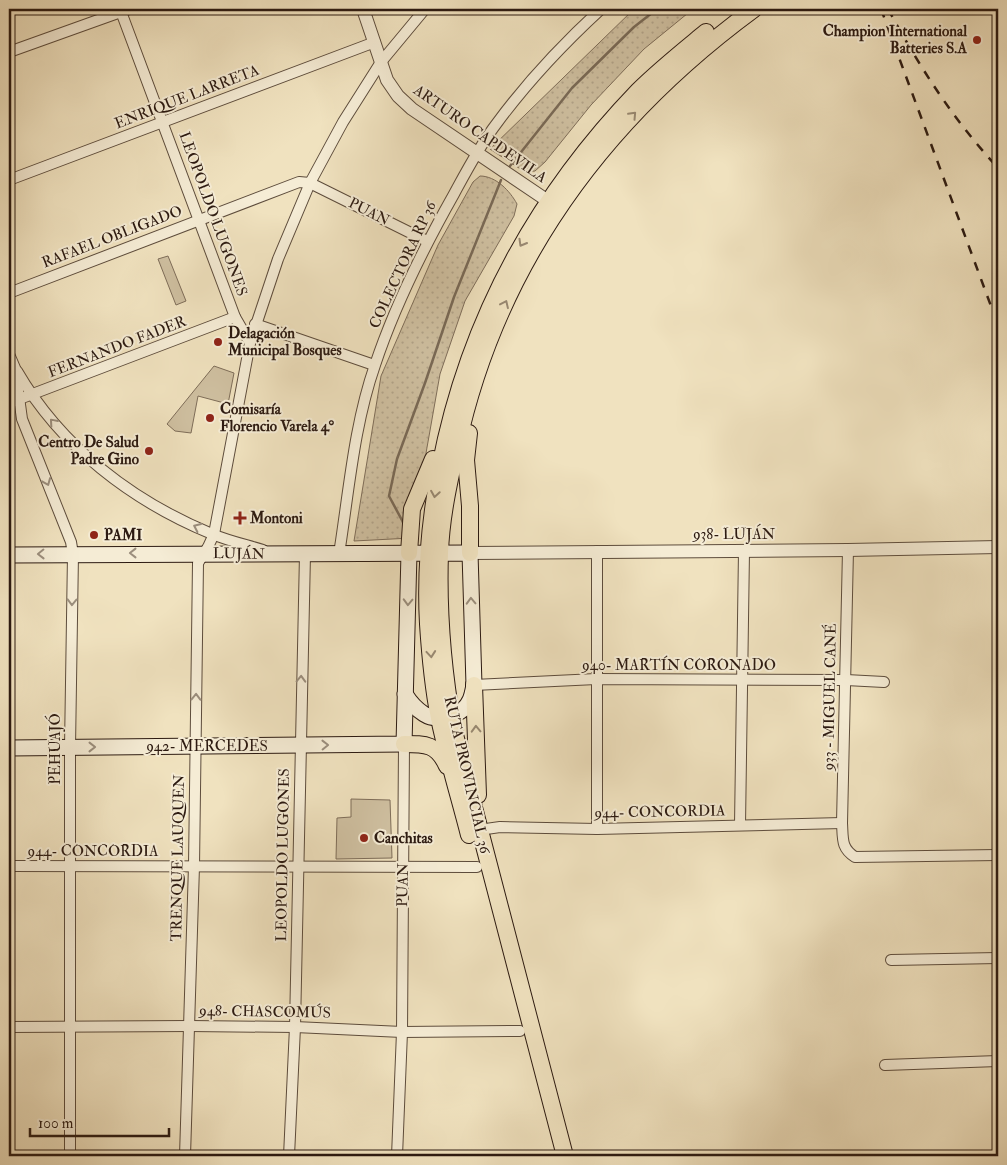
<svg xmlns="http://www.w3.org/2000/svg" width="1007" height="1165" viewBox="0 0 1007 1165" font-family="'IM FELL Double Pica',serif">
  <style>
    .grass { fill: #cfc0a1; stroke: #7e6d59 }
    .park { fill: url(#park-dots); stroke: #7e6d59 }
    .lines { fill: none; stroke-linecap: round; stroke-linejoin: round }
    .stream { stroke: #796956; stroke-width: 2.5 }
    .minor-casing { stroke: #5d4c3c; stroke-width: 12 }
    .tertiary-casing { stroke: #5d4c3c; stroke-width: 14 }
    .secondary-casing { stroke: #2c1a11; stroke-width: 17 }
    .primary-casing { stroke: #2c1a11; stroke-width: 18 }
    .minor { stroke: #f5ecd5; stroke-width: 10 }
    .tertiary { stroke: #f5ecd5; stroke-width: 12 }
    .secondary { stroke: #f5ecd5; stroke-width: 15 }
    .primary { stroke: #f0e2bf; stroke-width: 16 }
    .rail { stroke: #2c1a11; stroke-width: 2.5; stroke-dasharray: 9 9; stroke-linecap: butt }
    .oneway { stroke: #988871 }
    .oneway2 { stroke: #9b8e7d }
    .poi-dot { fill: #8f2418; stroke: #f5ecd5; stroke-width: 2 }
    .labels { text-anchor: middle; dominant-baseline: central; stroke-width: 4; stroke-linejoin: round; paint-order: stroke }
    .poi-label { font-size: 15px; font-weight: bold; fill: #2c1a11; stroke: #f5ecd5; text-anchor: start }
    .street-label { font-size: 15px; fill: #2c1a11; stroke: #f5ecd5 }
  </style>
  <defs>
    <pattern id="park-dots" width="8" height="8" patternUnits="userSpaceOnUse" patternTransform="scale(1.25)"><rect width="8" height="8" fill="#cfc0a1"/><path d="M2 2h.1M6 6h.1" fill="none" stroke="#b2a48a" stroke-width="1.8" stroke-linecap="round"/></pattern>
  </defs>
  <rect width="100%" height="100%" fill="#f0e2bf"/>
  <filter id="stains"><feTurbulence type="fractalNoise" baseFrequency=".004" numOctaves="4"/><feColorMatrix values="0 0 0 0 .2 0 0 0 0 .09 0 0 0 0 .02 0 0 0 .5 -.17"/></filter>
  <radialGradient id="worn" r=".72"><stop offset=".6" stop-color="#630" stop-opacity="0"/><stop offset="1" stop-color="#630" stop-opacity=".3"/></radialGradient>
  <g class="grass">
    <polygon points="168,256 186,301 176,305 158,259"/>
    <polygon points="214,366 234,373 228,404 198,396 191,433 175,431 167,424"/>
    <polygon points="351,799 390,800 392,858 336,859 337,818 351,817"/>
  </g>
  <g class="park">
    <polygon points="634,9 693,9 644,49 591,105 545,162 535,171 525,172 490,149"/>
    <path d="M480 176C496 176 510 191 517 204L514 216 465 301 440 374 411 538 354 541 381 376 438 245 473 182Z"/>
  </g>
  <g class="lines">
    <g class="stream">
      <polyline points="510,166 572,88 634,27 657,9"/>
      <polyline points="404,524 389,496 397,459 425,383 454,297 501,180"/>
    </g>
    <defs>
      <g id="minor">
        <polyline points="120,9 235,317 250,343"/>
        <polyline points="9,52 129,9"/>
        <polyline points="9,180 375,42"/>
        <polyline points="9,293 299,182 310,183 427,241"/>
        <polyline points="255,324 374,365"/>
        <polyline points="9,354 15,368 22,419 71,542 73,554 70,747 70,1156"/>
        <path d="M17 371C61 447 132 501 212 534 229 541 247 545 263 550"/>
        <polyline points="9,403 235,317"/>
        <path d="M848 550 842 823C843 839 841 848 855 857L998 855"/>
        <path d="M339 554C349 491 354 425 375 365 395 305 423 249 454 194 467 170 480 145 497 123 528 81 563 44 601 9"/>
        <polyline points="474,685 596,679 846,680 884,682"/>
        <polyline points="740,825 744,551"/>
        <polyline points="597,829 597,551"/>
        <polyline points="479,830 500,827 597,829 842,823"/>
        <polyline points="9,866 477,867"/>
        <polyline points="891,960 998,958"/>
        <polyline points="9,1027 190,1026 295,1027 402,1032 520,1031"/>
        <polyline points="885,1065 998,1061"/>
        <polyline points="185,1156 194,866 198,563 208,547 214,534 250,343 278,259 310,183 343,122 381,62 425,9"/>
        <polyline points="289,1156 295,1027 305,554"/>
        <polyline points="397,1156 402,1032 404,744"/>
      </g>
      <g id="tertiary">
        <polyline points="363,9 387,80 398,96 412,109 548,201"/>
        <polyline points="470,553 848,550 998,547"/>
      </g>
      <g id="secondary">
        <path d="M9 555 470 553 474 685C473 690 472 696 470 700 464 715 438 723 424 714 416 709 410 702 405 694"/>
        <polyline points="9,748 404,744 409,553"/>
      </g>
      <g id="primary">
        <polyline points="469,433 466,460 470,506 470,553"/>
        <polyline points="409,553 412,509 433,459"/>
        <polyline points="474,685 478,795"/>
        <path d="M404 744C426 744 437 744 447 766"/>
        <path d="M469 835C459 796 447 757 439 718 433 687 430 655 428 624 425 571 430 519 440 467 468 321 535 198 638 91 659 70 683 51 706 32"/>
        <path d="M565 1156 453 727C443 670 438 611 440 553 441 518 449 482 457 447 497 263 603 120 754 9"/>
      </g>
    </defs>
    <use href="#minor" class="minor-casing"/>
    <use href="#tertiary" class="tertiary-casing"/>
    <use href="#secondary" class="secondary-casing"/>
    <use href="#primary" class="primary-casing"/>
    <use href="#minor" class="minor"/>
    <use href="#tertiary" class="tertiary"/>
    <use href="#secondary" class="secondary"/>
    <use href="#primary" class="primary"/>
    <g class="rail">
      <polyline points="881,9 998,325"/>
      <path d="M888 9C921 69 952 118 998 168"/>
    </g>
  </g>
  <defs><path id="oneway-chevron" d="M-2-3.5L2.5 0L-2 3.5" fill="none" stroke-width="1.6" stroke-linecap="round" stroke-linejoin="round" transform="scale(1.25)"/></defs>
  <g class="oneway">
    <use href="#oneway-chevron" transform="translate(633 115) rotate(-47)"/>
    <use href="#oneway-chevron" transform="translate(522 243) rotate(120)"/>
    <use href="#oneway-chevron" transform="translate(505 304) rotate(-65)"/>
    <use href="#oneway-chevron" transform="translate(435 494) rotate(99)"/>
    <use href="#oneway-chevron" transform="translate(431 654) rotate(85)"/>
    <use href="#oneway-chevron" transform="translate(476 729) rotate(-92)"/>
  </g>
  <g class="oneway2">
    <use href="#oneway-chevron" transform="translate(53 422) rotate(-131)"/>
    <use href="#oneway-chevron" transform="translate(47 482) rotate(68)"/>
    <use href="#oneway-chevron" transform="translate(197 527) rotate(-155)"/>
    <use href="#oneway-chevron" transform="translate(133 553) rotate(180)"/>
    <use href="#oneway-chevron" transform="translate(41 554) rotate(179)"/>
    <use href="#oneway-chevron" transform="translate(471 601) rotate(-92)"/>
    <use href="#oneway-chevron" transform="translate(72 602) rotate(91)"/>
    <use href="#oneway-chevron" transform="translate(408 602) rotate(92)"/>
    <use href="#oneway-chevron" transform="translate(301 679) rotate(-88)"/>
    <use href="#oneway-chevron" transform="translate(196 697) rotate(-89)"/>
    <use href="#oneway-chevron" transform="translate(325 745) rotate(-1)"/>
    <use href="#oneway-chevron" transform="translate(92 747)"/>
  </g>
  <g class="poi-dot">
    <circle cx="977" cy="40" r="5"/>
    <circle cx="218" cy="342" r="5"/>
    <circle cx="210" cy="418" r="5"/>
    <circle cx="149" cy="451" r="5"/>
    <path d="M237.5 510.5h5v5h5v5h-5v5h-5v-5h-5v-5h5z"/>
    <circle cx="94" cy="535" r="5"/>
    <circle cx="364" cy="838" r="5"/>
  </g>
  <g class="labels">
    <g class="poi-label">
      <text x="967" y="31" text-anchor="end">Champion International<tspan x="967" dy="17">Batteries S.A</tspan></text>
      <text x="228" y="333">Delagación<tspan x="228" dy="17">Municipal Bosques</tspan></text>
      <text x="220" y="409">Comisaría<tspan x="220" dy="17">Florencio Varela 4°</tspan></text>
      <text x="139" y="442" text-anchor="end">Centro De Salud<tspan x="139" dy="17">Padre Gino</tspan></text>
      <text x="250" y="518">Montoni</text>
      <text x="104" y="535">PAMI</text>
      <text x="374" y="838">Canchitas</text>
    </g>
    <g class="street-label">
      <text transform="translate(187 97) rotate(-21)">ENRIQUE LARRETA</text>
      <text transform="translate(480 134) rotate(35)">ARTURO CAPDEVILA</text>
      <text transform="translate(369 212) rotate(27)">PUAN</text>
      <text transform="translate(213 214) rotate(70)">LEOPOLDO LUGONES</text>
      <text transform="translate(112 237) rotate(-21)">RAFAEL OBLIGADO</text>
      <text transform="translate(403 265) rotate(-65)">COLECTORA RP 36</text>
      <text transform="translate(117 347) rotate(-21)">FERNANDO FADER</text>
      <text x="734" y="534">938- LUJÁN</text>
      <text transform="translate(239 554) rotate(1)">LUJÁN</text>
      <text x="679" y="665">940- MARTÍN CORONADO</text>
      <text transform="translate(830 697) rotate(-89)">933 - MIGUEL CANÉ</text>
      <text x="207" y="746">942- MERCEDES</text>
      <text transform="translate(55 749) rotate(-90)">PEHUAJÓ</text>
      <text transform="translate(467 775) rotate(77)">RUTA PROVINCIAL 36</text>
      <text transform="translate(660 812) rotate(-1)">944- CONCORDIA</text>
      <text x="93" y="851">944- CONCORDIA</text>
      <text transform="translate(283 855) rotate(-89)">LEOPOLDO LUGONES</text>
      <text transform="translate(178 858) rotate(-89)">TRENQUE LAUQUEN</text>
      <text transform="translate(403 885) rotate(-89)">PUAN</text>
      <text transform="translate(265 1012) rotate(1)">948- CHASCOMÚS</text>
    </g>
  </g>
  <rect width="1007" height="1165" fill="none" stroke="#f0e2bf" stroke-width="30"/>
  <rect x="10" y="10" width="987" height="1145" fill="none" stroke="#2c1a11" stroke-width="2.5"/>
  <rect x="15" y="15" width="977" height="1135" fill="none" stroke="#2c1a11"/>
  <path d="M30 1128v8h139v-8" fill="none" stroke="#2c1a11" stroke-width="2.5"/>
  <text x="38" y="1128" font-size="15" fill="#2c1a11" stroke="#f5ecd5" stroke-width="4" paint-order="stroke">100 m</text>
  <rect width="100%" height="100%" filter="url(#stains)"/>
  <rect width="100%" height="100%" fill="url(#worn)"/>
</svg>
